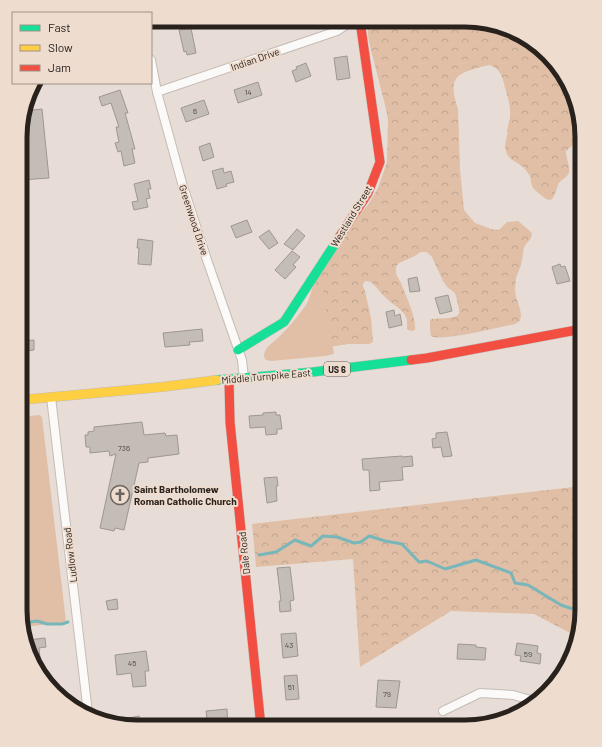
<svg xmlns="http://www.w3.org/2000/svg" width="602" height="747" viewBox="0 0 602 747" font-family="Barlow,sans-serif">
  <style>
    .forest { fill: url(#forest-crowns) }
    .green { fill: #e0bfa6 }
    .lines { fill: none; stroke-linecap: round; stroke-linejoin: round }
    .stream { stroke: #78b6b9; stroke-width: 3 }
    .building { fill: #c4bcb7; stroke: #9e9791 }
    .street-casing { stroke: #c4bcb6; stroke-width: 10 }
    .fast-casing { stroke: #c4bcb6; stroke-width: 10 }
    .slow-casing { stroke: #c4bcb6; stroke-width: 10 }
    .jam-casing { stroke: #c4bcb6; stroke-width: 10 }
    .street { stroke: #fbfaf9; stroke-width: 8 }
    .fast { stroke: #16e098; stroke-width: 9 }
    .slow { stroke: #ffcf43; stroke-width: 9 }
    .jam { stroke: #f24e42; stroke-width: 9 }
    .labels { text-anchor: middle; dominant-baseline: central; stroke-width: 4; stroke-linejoin: round; paint-order: stroke }
    .number-label { font-size: 8px; fill: #4f4843 }
    .shield { fill: #eedccf; stroke: #635952; stroke-width: 1 }
    .shield-label { font-size: 9px; font-weight: bold; fill: #28211c }
    .street-label { font-size: 10px; fill: #28211c; stroke: #eedccf }
    .poi-label { font-size: 10px; font-weight: bold; fill: #28211c; stroke: #eedccf; text-anchor: start }
    .rim { fill: none; stroke: #28211c; stroke-width: 5 }
  </style>
  <defs>
    <pattern id="forest-crowns" width="20" height="18" patternUnits="userSpaceOnUse"><rect width="20" height="18" fill="#e0bfa6"/><path d="M2 6a3 3 0 1 1 6 0M12 15a3 3 0 1 1 6 0" fill="none" stroke="#c0a48e"/></pattern>
  </defs>
  <rect width="100%" height="100%" fill="#e7ddd6"/>
  <g class="forest">
    <path d="M369 21H437L439 22 445 21H481L530 40 566 79 582 136V142L572 146 566 151C566 158 570 166 569 172 568 177 562 179 559 183 554 192 555 208 541 195 538 193 534 190 532 186 531 183 531 183 531 180 530 175 527 171 523 167 517 162 508 160 506 151 504 146 506 141 507 136 508 133 507 130 508 127 508 124 509 121 510 118 511 107 508 98 505 88 503 78 500 67 489 65 459 73 446 74 458 109L460 169 464 210 475 223 491 229 499 230 507 222 518 221 531 232 532 235 531 238 524 247 521 265 516 278 515 290 516 297 520 309 521 315 520 321 515 324C500 327 441 342 431 336 430 332 429 323 431 319L449 318 457 316 459 313V309L456 296 454 292 447 287 443 281 432 257 429 254 426 252H421L413 257 399 263C397 265 395 268 396 271 396 276 399 279 401 283 405 294 417 319 415 330L412 331 408 330C406 326 408 322 406 317 402 308 391 304 385 297 381 294 378 288 374 285 371 282 369 281 365 281L363 284V286L365 291 371 318 373 342 369 344H348L292 353 273 343 294 323 307 304 314 284 355 219 368 205 378 188 387 162 388 120 386 109 370 46C368 38 367 29 369 21Z"/>
    <polygon points="582,486 582,618 576,636 534,614 451,611 360,667 353,559 256,567 252,524"/>
  </g>
  <g class="green">
    <path d="M321 280 334 354 325 356 271 361 266 360 264 357C263 348 275 341 280 336 297 319 310 301 321 280Z"/>
    <polygon points="39,415 42,417 66,622 24,627 20,611 20,417"/>
  </g>
  <g class="lines">
    <g class="stream">
      <polyline points="259,555 276,552 295,540 311,546 323,536 337,537 354,543 361,542 369,536 385,541 402,544 419,562 427,561 445,569 476,560 511,573 515,583 528,585 561,605 582,612"/>
      <polyline points="23,623 37,621 47,624 62,624 68,622"/>
    </g>
  </g>
  <g class="building">
    <polygon points="191,28 196,53 187,55 186,51 184,52 179,30"/>
    <polygon points="347,56 350,78 337,80 334,58"/>
    <polygon points="306,63 311,76 296,82 292,71 297,69 296,67"/>
    <polygon points="258,82 262,95 238,103 234,90"/>
    <polygon points="120,90 128,113 125,113 135,149 132,149 135,163 124,166 121,151 118,152 115,143 119,142 116,127 119,127 111,103 102,106 99,97"/>
    <polygon points="204,100 209,114 186,122 181,108"/>
    <polygon points="42,109 49,178 21,180 21,121 24,111"/>
    <polygon points="210,143 214,157 203,161 199,147"/>
    <polygon points="223,168 224,173 231,171 234,182 226,184 227,186 217,189 212,171"/>
    <polygon points="149,180 151,189 148,189 150,198 146,199 148,207 134,210 132,202 138,201 134,184"/>
    <polygon points="247,220 252,232 236,238 231,226"/>
    <polygon points="297,229 305,236 293,250 284,244"/>
    <polygon points="269,230 278,243 269,249 259,237"/>
    <polygon points="138,239 153,241 151,265 138,264 139,248 137,248"/>
    <polygon points="292,251 300,257 293,265 296,267 285,279 275,270"/>
    <polygon points="560,264 561,267 565,266 570,281 557,284 552,267"/>
    <polygon points="417,277 420,291 410,292 408,279"/>
    <polygon points="448,295 452,311 440,314 435,298"/>
    <polygon points="394,310 395,316 400,314 402,325 389,328 386,312"/>
    <polygon points="202,329 203,341 189,342 190,345 165,347 163,333"/>
    <polygon points="34,340 34,350 24,351 23,341"/>
    <polygon points="276,412 276,415 280,415 282,429 277,429 277,434 266,435 265,427 250,428 249,416 263,415 263,413"/>
    <polygon points="142,422 144,435 165,433 166,436 177,435 179,454 148,458 148,462 139,463 124,530 115,528 114,531 100,528 116,454 110,456 109,451 90,453 90,447 86,447 85,435 88,435 88,432 94,431 94,427"/>
    <polygon points="447,432 452,456 443,457 441,447 433,448 432,439 436,438 436,433"/>
    <polygon points="402,456 402,457 412,456 413,466 402,467 403,480 379,482 380,490 370,491 369,470 363,470 362,459"/>
    <polygon points="277,477 278,486 276,486 277,501 267,503 264,478"/>
    <polygon points="290,567 294,600 290,601 291,611 280,612 279,601 281,601 277,568"/>
    <polygon points="117,599 118,609 108,610 106,601"/>
    <polygon points="296,633 298,656 283,658 281,634"/>
    <polygon points="45,638 46,647 39,648 42,676 36,668 28,640"/>
    <polygon points="517,643 538,646 537,653 541,654 540,664 520,661 521,656 515,655"/>
    <polygon points="458,644 476,645 476,647 486,648 485,660 457,659"/>
    <polygon points="146,651 149,671 145,671 146,686 133,687 131,673 117,675 115,655"/>
    <polygon points="297,675 299,699 286,700 284,676"/>
    <polygon points="378,680 400,681 396,708 376,707"/>
    <polygon points="227,709 228,727 208,727 206,711"/>
    <polygon points="139,716 141,727 129,727 125,726 124,719"/>
  </g>
  <g class="lines">
    <defs>
      <g id="street">
        <polyline points="151,60 157,92 182,183 207,260 242,360 244,378"/>
        <polyline points="157,92 337,31 352,21"/>
        <polyline points="51,397 88,713"/>
        <polyline points="443,711 480,693 513,695 534,701"/>
      </g>
      <g id="fast">
        <polyline points="238,350 284,322 340,236"/>
        <polyline points="217,380 313,372 411,360"/>
      </g>
      <polyline id="slow" points="20,400 162,387 217,380"/>
      <g id="jam">
        <polyline points="340,236 368,193 380,162 360,21"/>
        <polyline points="411,360 427,358 582,329"/>
        <polyline points="229,379 230,422 261,727"/>
      </g>
    </defs>
    <use href="#street" class="street-casing"/>
    <use href="#fast" class="fast-casing"/>
    <use href="#slow" class="slow-casing"/>
    <use href="#jam" class="jam-casing"/>
    <use href="#street" class="street"/>
    <use href="#fast" class="fast"/>
    <use href="#slow" class="slow"/>
    <use href="#jam" class="jam"/>
  </g>
  <defs>
    <symbol id="church-ring" viewBox="-11 -11 22 22"><circle r="9.5" fill="#eedccf" stroke="#6b635d" stroke-width="1.5"/><path d="M-1.2-6h2.4v3.5h3.3v2.4h-3.3V6h-2.4V-.1h-3.3v-2.4h3.3Z" fill="#6b635d"/></symbol>
  </defs>
  <g fill-rule="evenodd">
    <use href="#church-ring" x="109" y="484" width="22" height="22"/>
  </g>
  <g class="labels">
    <g class="number-label">
      <text x="248" y="92">14</text>
      <text x="195" y="111">6</text>
      <text x="124" y="448">736</text>
      <text x="289" y="645">43</text>
      <text x="528" y="654">59</text>
      <text x="132" y="663">45</text>
      <text x="291" y="687">51</text>
      <text x="387" y="694">79</text>
    </g>
    <rect class="shield" x="324" y="362" width="26" height="14" rx="3"/>
    <g class="shield-label">
      <text x="337" y="369">US 6</text>
    </g>
    <g class="street-label">
      <text transform="translate(255 59) rotate(-19)">Indian Drive</text>
      <text transform="translate(351 216) rotate(-59)">Westland Street</text>
      <text transform="translate(194 220) rotate(72)">Greenwood Drive</text>
      <text transform="translate(266 376) rotate(-5)">Middle Turnpike East</text>
      <text transform="translate(244 553) rotate(-96)">Dale Road</text>
      <text transform="translate(70 555) rotate(-97)">Ludlow Road</text>
    </g>
    <g class="poi-label">
      <text x="134" y="489">Saint Bartholomew<tspan x="134" dy="12">Roman Catholic Church</tspan></text>
    </g>
  </g>
  <path d="M0 0H602V747H0ZM137 27H465A110 110 0 0 1 575 137V610A110 110 0 0 1 465 720H137A110 110 0 0 1 27 610V137A110 110 0 0 1 137 27Z" fill="#eedccf" fill-rule="evenodd"/>
  <path class="rim" d="M137 27H465A110 110 0 0 1 575 137V610A110 110 0 0 1 465 720H137A110 110 0 0 1 27 610V137A110 110 0 0 1 137 27Z"/>
  <rect x="12" y="12" width="140" height="72" fill="#eedccf" stroke="#9f9187"/>
  <rect x="20" y="25" width="20" height="6" fill="#16e098" stroke="#9f9187"/>
  <text x="48" y="32" font-size="12" fill="#28211c">Fast</text>
  <rect x="20" y="45" width="20" height="6" fill="#ffcf43" stroke="#9f9187"/>
  <text x="48" y="52" font-size="12" fill="#28211c">Slow</text>
  <rect x="20" y="65" width="20" height="6" fill="#f24e42" stroke="#9f9187"/>
  <text x="48" y="72" font-size="12" fill="#28211c">Jam</text>
</svg>
